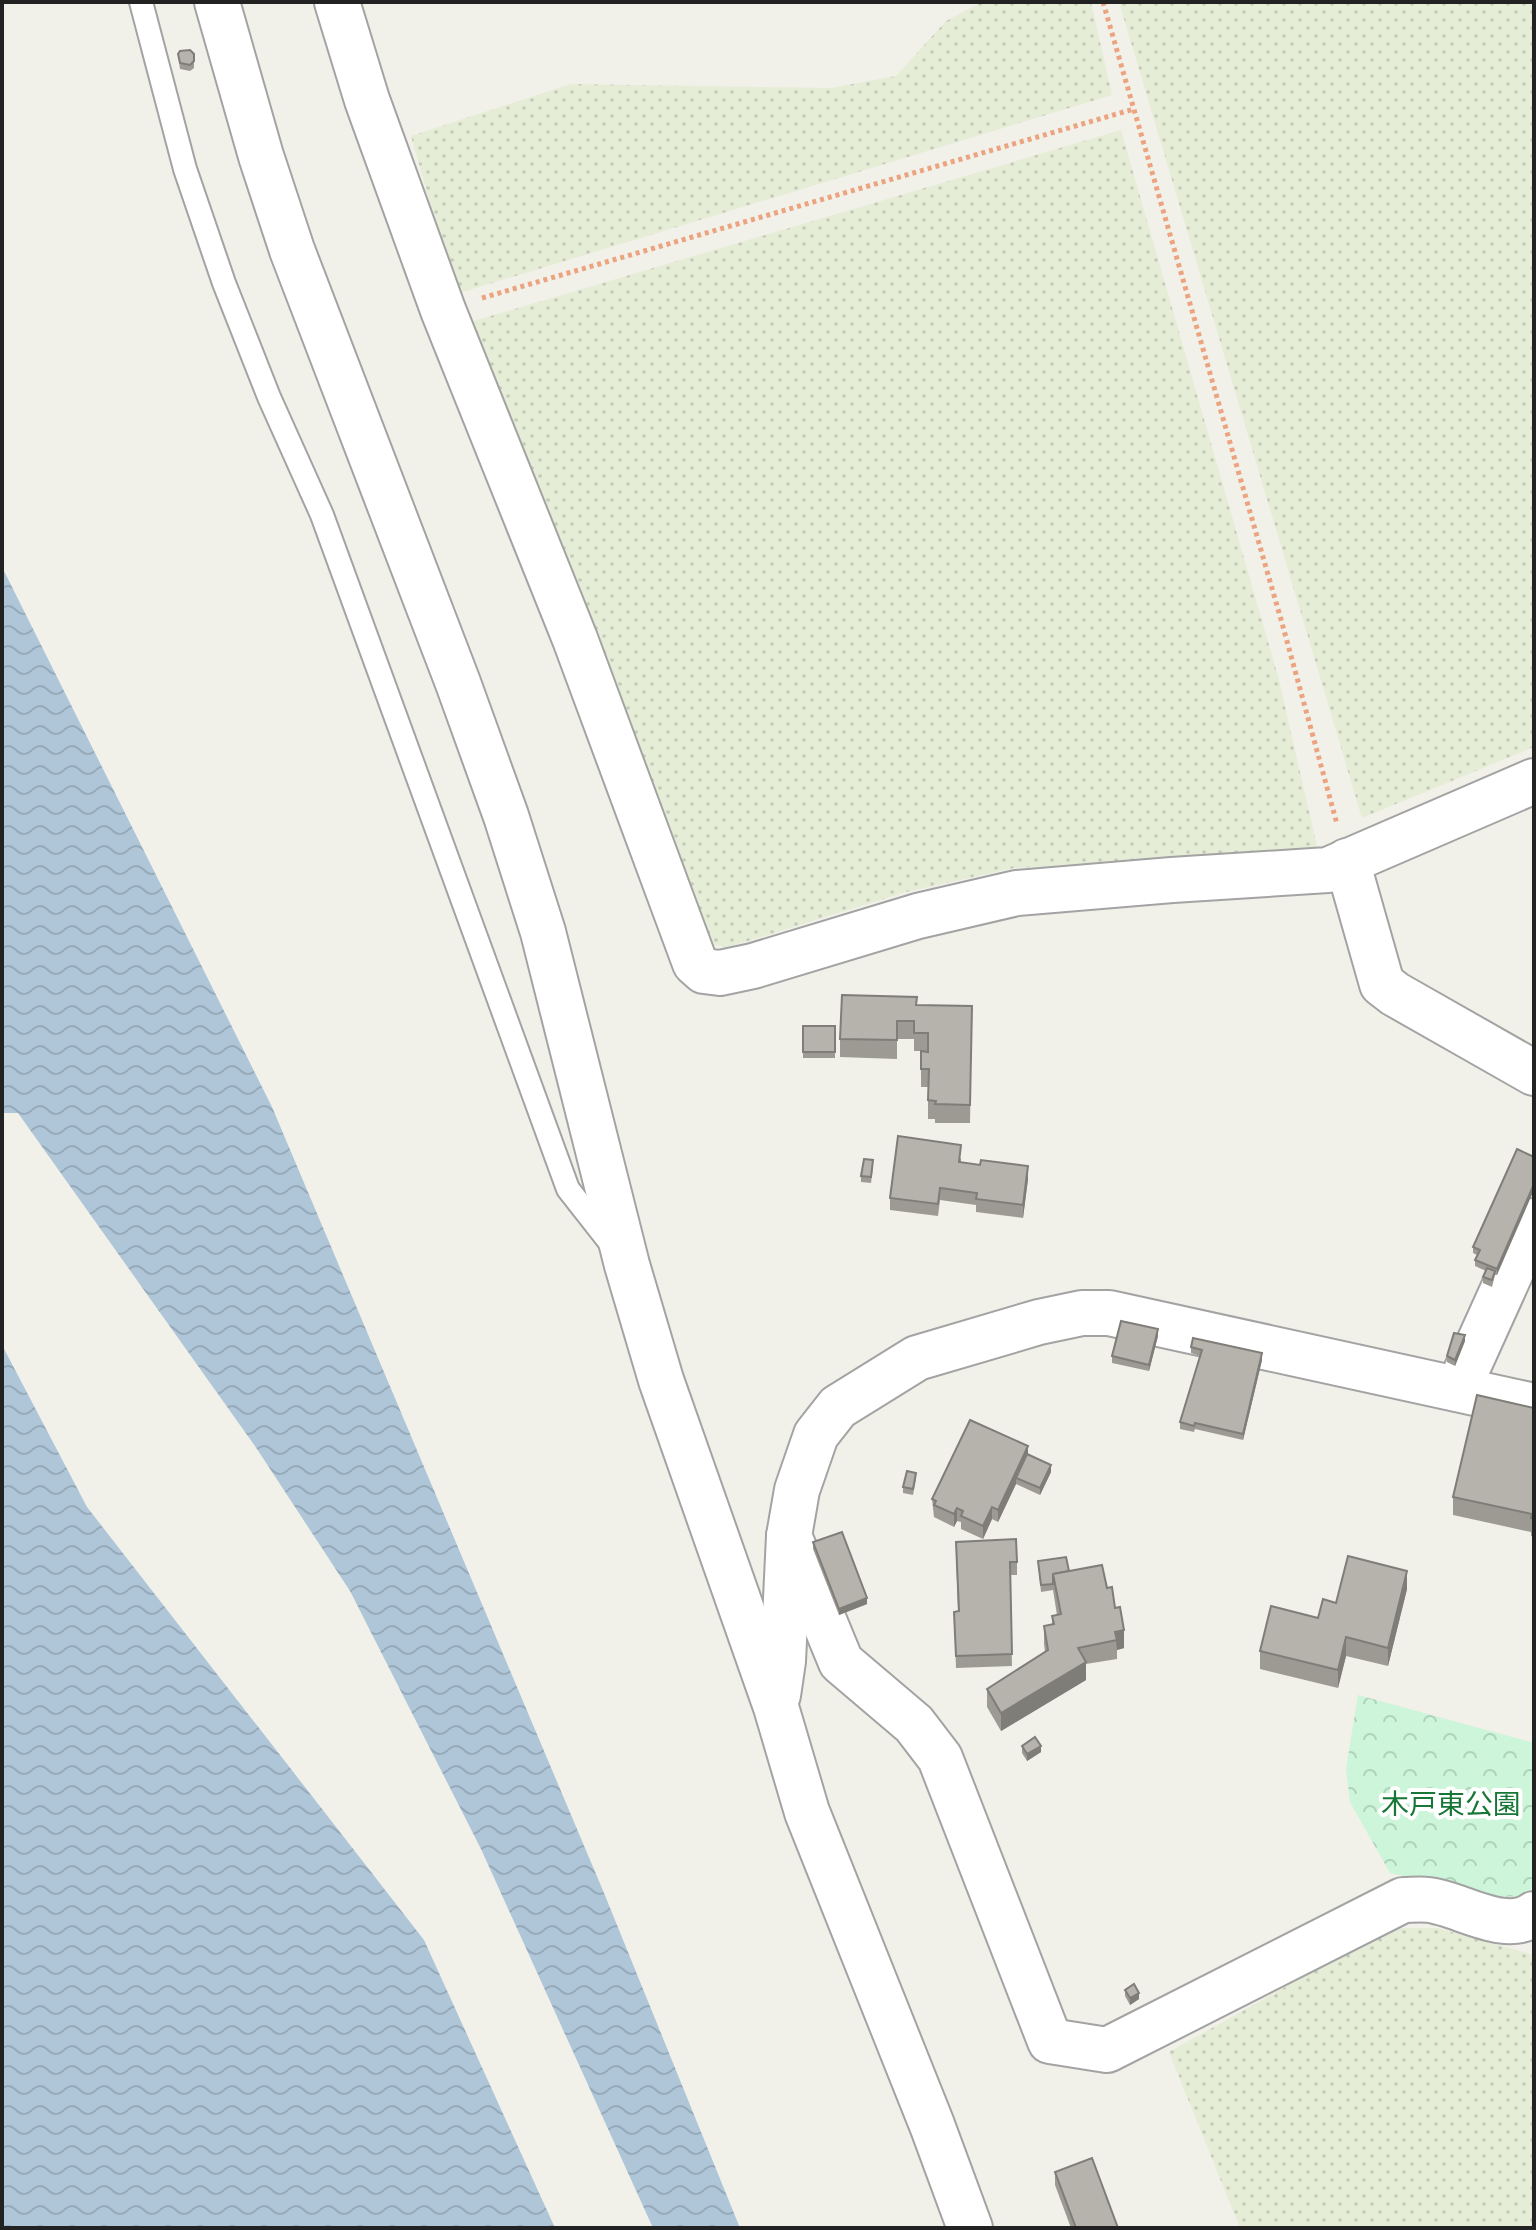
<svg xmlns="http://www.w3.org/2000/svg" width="1536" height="2230" viewBox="0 0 1536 2230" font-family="'Archivo Narrow','Noto Sans JP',sans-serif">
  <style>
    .farmland { fill: url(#farmland-dots) }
    .park { fill: url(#park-crowns) }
    .water { fill: url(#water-waves) }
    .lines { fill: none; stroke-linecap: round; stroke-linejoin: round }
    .lane-casing { stroke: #a3a3a3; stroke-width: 26 }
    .street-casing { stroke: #a3a3a3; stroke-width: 48 }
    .path { stroke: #eca37f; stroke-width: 5; stroke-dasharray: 4 4; stroke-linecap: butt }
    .lane { stroke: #fff; stroke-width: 22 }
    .street { stroke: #fff; stroke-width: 44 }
    .wall { fill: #9d9a94 }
    .shaded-wall { fill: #7f7d78 }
    .building { fill: #b6b3ac; stroke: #7f7d78; stroke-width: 2 }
    .labels { text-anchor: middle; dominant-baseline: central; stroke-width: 8; stroke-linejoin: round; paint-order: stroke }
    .park-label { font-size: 28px; fill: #187736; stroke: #fff }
  </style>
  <defs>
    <pattern id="farmland-dots" width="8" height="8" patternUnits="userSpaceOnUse" patternTransform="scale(2)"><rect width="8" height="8" fill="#e6edd7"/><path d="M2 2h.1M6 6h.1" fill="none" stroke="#c5cbb8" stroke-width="1.8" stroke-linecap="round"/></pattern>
    <pattern id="park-crowns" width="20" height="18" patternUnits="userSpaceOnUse" patternTransform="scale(2)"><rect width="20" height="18" fill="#ccf5d9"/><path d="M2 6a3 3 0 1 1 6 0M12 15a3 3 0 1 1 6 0" fill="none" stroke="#afd2ba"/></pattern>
    <pattern id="water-waves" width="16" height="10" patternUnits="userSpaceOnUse" patternTransform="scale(2)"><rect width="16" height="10" fill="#afc6d9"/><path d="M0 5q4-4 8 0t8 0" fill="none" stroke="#96aaba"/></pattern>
  </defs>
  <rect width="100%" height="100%" fill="#f1f0e9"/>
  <g class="farmland">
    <polygon points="982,2 1091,2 1112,95 456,294 411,136 571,84 831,88 896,76 946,21"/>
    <polygon points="1119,2 1534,2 1534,747 1362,818"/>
    <polygon points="1121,130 1279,680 1318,851 1014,868 906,892 729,947 708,945 467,323"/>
    <polygon points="1391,1928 1437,1928 1534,1955 1534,2228 1240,2228 1169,2052"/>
  </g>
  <polygon class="park" points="1358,1695 1534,1743 1534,1886 1523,1896 1498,1897 1390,1873 1350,1802 1346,1769"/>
  <g class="water">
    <polygon points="2,567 272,1107 604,1893 740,2228 653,2228 481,1849 350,1591 257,1449 18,1113 2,1113"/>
    <polygon points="2,1345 87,1507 424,1940 555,2228 2,2228"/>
  </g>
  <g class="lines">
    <defs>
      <polyline id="lane" points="141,2 185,169 224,283 269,397 322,515 568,1189 612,1245"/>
      <g id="street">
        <polyline points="217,2 261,156 292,250 458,683 506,816 543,932 627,1265 661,1380 776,1707 807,1812 932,2125 970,2228"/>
        <polyline points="337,2 367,100 443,310 575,639 695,963 704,971 720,973 753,966 918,916 1017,893 1172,880 1328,870 1534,781"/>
        <polyline points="1347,861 1382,984 1395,994 1534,1073"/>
        <polyline points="1458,1389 1534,1221"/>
        <path d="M789 1536 841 1662 914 1724 940 1758 1050 2041 1107 2050 1403 1900C1411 1900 1420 1899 1429 1900 1461 1904 1505 1935 1534 1914"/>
        <polyline points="778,1695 783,1661 789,1536 797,1490 816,1435 838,1407 917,1358 1039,1322 1082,1313 1109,1313 1534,1406"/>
      </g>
    </defs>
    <use href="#lane" class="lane-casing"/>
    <use href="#street" class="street-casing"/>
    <g class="path">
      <polyline points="1103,2 1282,623 1337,824"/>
      <polyline points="482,298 1134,109"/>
    </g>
    <use href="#lane" class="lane"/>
    <use href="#street" class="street"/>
  </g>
  <g class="wall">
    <polygon points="178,54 194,54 194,68 190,71 180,69"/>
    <polygon points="917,1005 972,1006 970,1123 935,1123 935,1119 928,1119 928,1087 921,1087 921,1069 928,1051 914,1051 914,1039 897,1039 897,1059 840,1057 840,1039"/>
    <rect x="803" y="1026" width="32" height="32"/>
    <polygon points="1517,1149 1497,1275 1495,1275 1492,1287 1483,1283 1483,1277 1486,1271 1475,1266 1475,1260 1477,1255 1473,1253 1473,1247"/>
    <polygon points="961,1158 961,1162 1028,1179 1023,1218 976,1212 976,1205 940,1200 938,1216 890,1210 890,1198"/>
    <polygon points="873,1167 871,1183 861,1182 861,1176"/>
    <polygon points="1158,1336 1149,1371 1112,1363 1112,1356"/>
    <polygon points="1465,1341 1455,1366 1447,1362 1447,1356"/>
    <polygon points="1191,1347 1262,1360 1243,1440 1195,1429 1194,1432 1180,1429 1180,1422 1200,1356 1191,1353"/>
    <polygon points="1534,1408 1534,1537 1531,1536 1531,1532 1453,1515 1453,1497"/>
    <polygon points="1028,1454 1051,1472 1040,1495 1016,1484 998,1522 992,1519 983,1539 961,1529 961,1522 957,1521 954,1527 934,1517 932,1499"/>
    <polygon points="916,1479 913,1495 903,1493 903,1487"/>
    <polygon points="813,1542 867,1604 839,1615 813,1549"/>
    <polygon points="956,1554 1017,1562 1017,1575 1010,1575 1012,1666 956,1668 954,1612 958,1611"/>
    <polygon points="1038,1561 1069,1571 1107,1588 1115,1608 1124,1648 1117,1650 1117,1659 1086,1664 1086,1680 1001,1731 987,1707 987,1689 1045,1652 1044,1644 1044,1626 1052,1624 1052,1616 1057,1615 1053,1590 1041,1592"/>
    <polygon points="1407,1589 1388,1666 1346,1656 1338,1688 1260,1669 1260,1651 1318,1618 1336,1603"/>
    <polygon points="1022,1746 1041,1752 1027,1761 1022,1753"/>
    <polygon points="1125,1990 1139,1999 1130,2005 1125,1996"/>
    <polygon points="1055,2172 1118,2228 1071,2228 1055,2185"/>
  </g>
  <g class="shaded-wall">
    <polygon points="1028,1166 1028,1179 1023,1218 1023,1205"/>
    <polygon points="1534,1184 1534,1190 1497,1275 1497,1269"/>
    <polygon points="1158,1329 1158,1336 1149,1371 1149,1365"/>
    <polygon points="1465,1335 1465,1341 1455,1366 1455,1360"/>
    <polygon points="1262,1353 1262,1360 1243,1440 1243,1434"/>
    <polygon points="1028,1446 1028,1459 1016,1478 1016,1484 998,1522 998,1510"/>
    <polygon points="1051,1465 1051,1472 1040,1495 1040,1488"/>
    <polygon points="992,1507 992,1519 983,1539 983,1526"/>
    <polygon points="957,1508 957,1521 954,1527 954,1514"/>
    <polygon points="1407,1571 1407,1589 1388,1666 1388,1648"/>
    <polygon points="867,1598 867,1604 839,1615 839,1609"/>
    <polygon points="1124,1630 1124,1648 1117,1650 1115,1632"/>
    <polygon points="1346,1637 1346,1656 1338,1688 1338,1670"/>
    <polygon points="1086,1662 1086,1680 1001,1731 1001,1713"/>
    <polygon points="1041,1746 1041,1752 1027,1761 1027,1754"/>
    <polygon points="1139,1993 1139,1999 1130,2005 1130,1998"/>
  </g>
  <g class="building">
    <polygon points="190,50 194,54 194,61 190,65 180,63 178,54 180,51"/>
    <polygon points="842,995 917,997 916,1005 972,1006 970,1105 935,1104 936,1101 928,1100 929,1069 921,1069 921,1051 928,1052 928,1033 914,1033 914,1021 897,1021 897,1040 840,1039"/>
    <rect x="803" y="1026" width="32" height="26"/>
    <polygon points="898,1136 961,1145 959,1162 980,1165 981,1160 1028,1166 1023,1205 976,1199 977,1193 940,1188 938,1204 890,1198"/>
    <polygon points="1517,1149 1534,1157 1534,1184 1497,1269 1475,1260 1480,1250 1473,1247"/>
    <polygon points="864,1159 873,1160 871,1177 861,1176"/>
    <polygon points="1487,1268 1495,1271 1492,1280 1483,1277"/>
    <polygon points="1121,1321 1158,1329 1149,1365 1112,1356"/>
    <polygon points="1454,1333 1465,1335 1455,1360 1447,1356"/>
    <polygon points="1193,1338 1262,1353 1243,1434 1195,1423 1194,1426 1180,1422 1202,1350 1191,1347"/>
    <polygon points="1477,1395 1534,1408 1534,1519 1531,1518 1532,1514 1453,1497"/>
    <polygon points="970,1420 1028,1446 998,1510 992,1507 983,1526 961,1516 963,1511 957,1508 954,1514 934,1505 936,1501 932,1499"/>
    <polygon points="1027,1454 1051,1465 1040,1488 1016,1478"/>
    <polygon points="907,1471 916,1473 913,1489 903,1487"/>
    <polygon points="842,1532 867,1598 839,1609 813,1542"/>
    <polygon points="1016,1539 1017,1562 1010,1562 1012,1654 956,1656 954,1612 959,1611 956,1542"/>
    <polygon points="1348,1556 1407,1571 1388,1648 1346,1637 1338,1670 1260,1651 1271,1606 1318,1618 1323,1599 1336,1603"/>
    <polygon points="1066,1557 1069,1571 1053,1574 1053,1584 1041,1585 1038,1561"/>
    <polygon points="1102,1565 1107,1588 1112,1587 1115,1608 1120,1607 1124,1630 1115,1632 1117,1640 1078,1648 1086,1662 1001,1713 987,1689 1048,1650 1044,1626 1054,1624 1052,1616 1061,1614 1053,1574"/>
    <polygon points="1035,1737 1041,1746 1027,1754 1022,1746"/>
    <polygon points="1134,1984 1139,1993 1130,1998 1125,1990"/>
    <polygon points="1092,2158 1118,2228 1076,2228 1055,2172"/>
  </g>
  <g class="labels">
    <g class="park-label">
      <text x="1451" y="1804">木戸東公園</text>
    </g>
  </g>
  <rect width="1536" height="2230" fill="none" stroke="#222222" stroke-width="8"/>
</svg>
